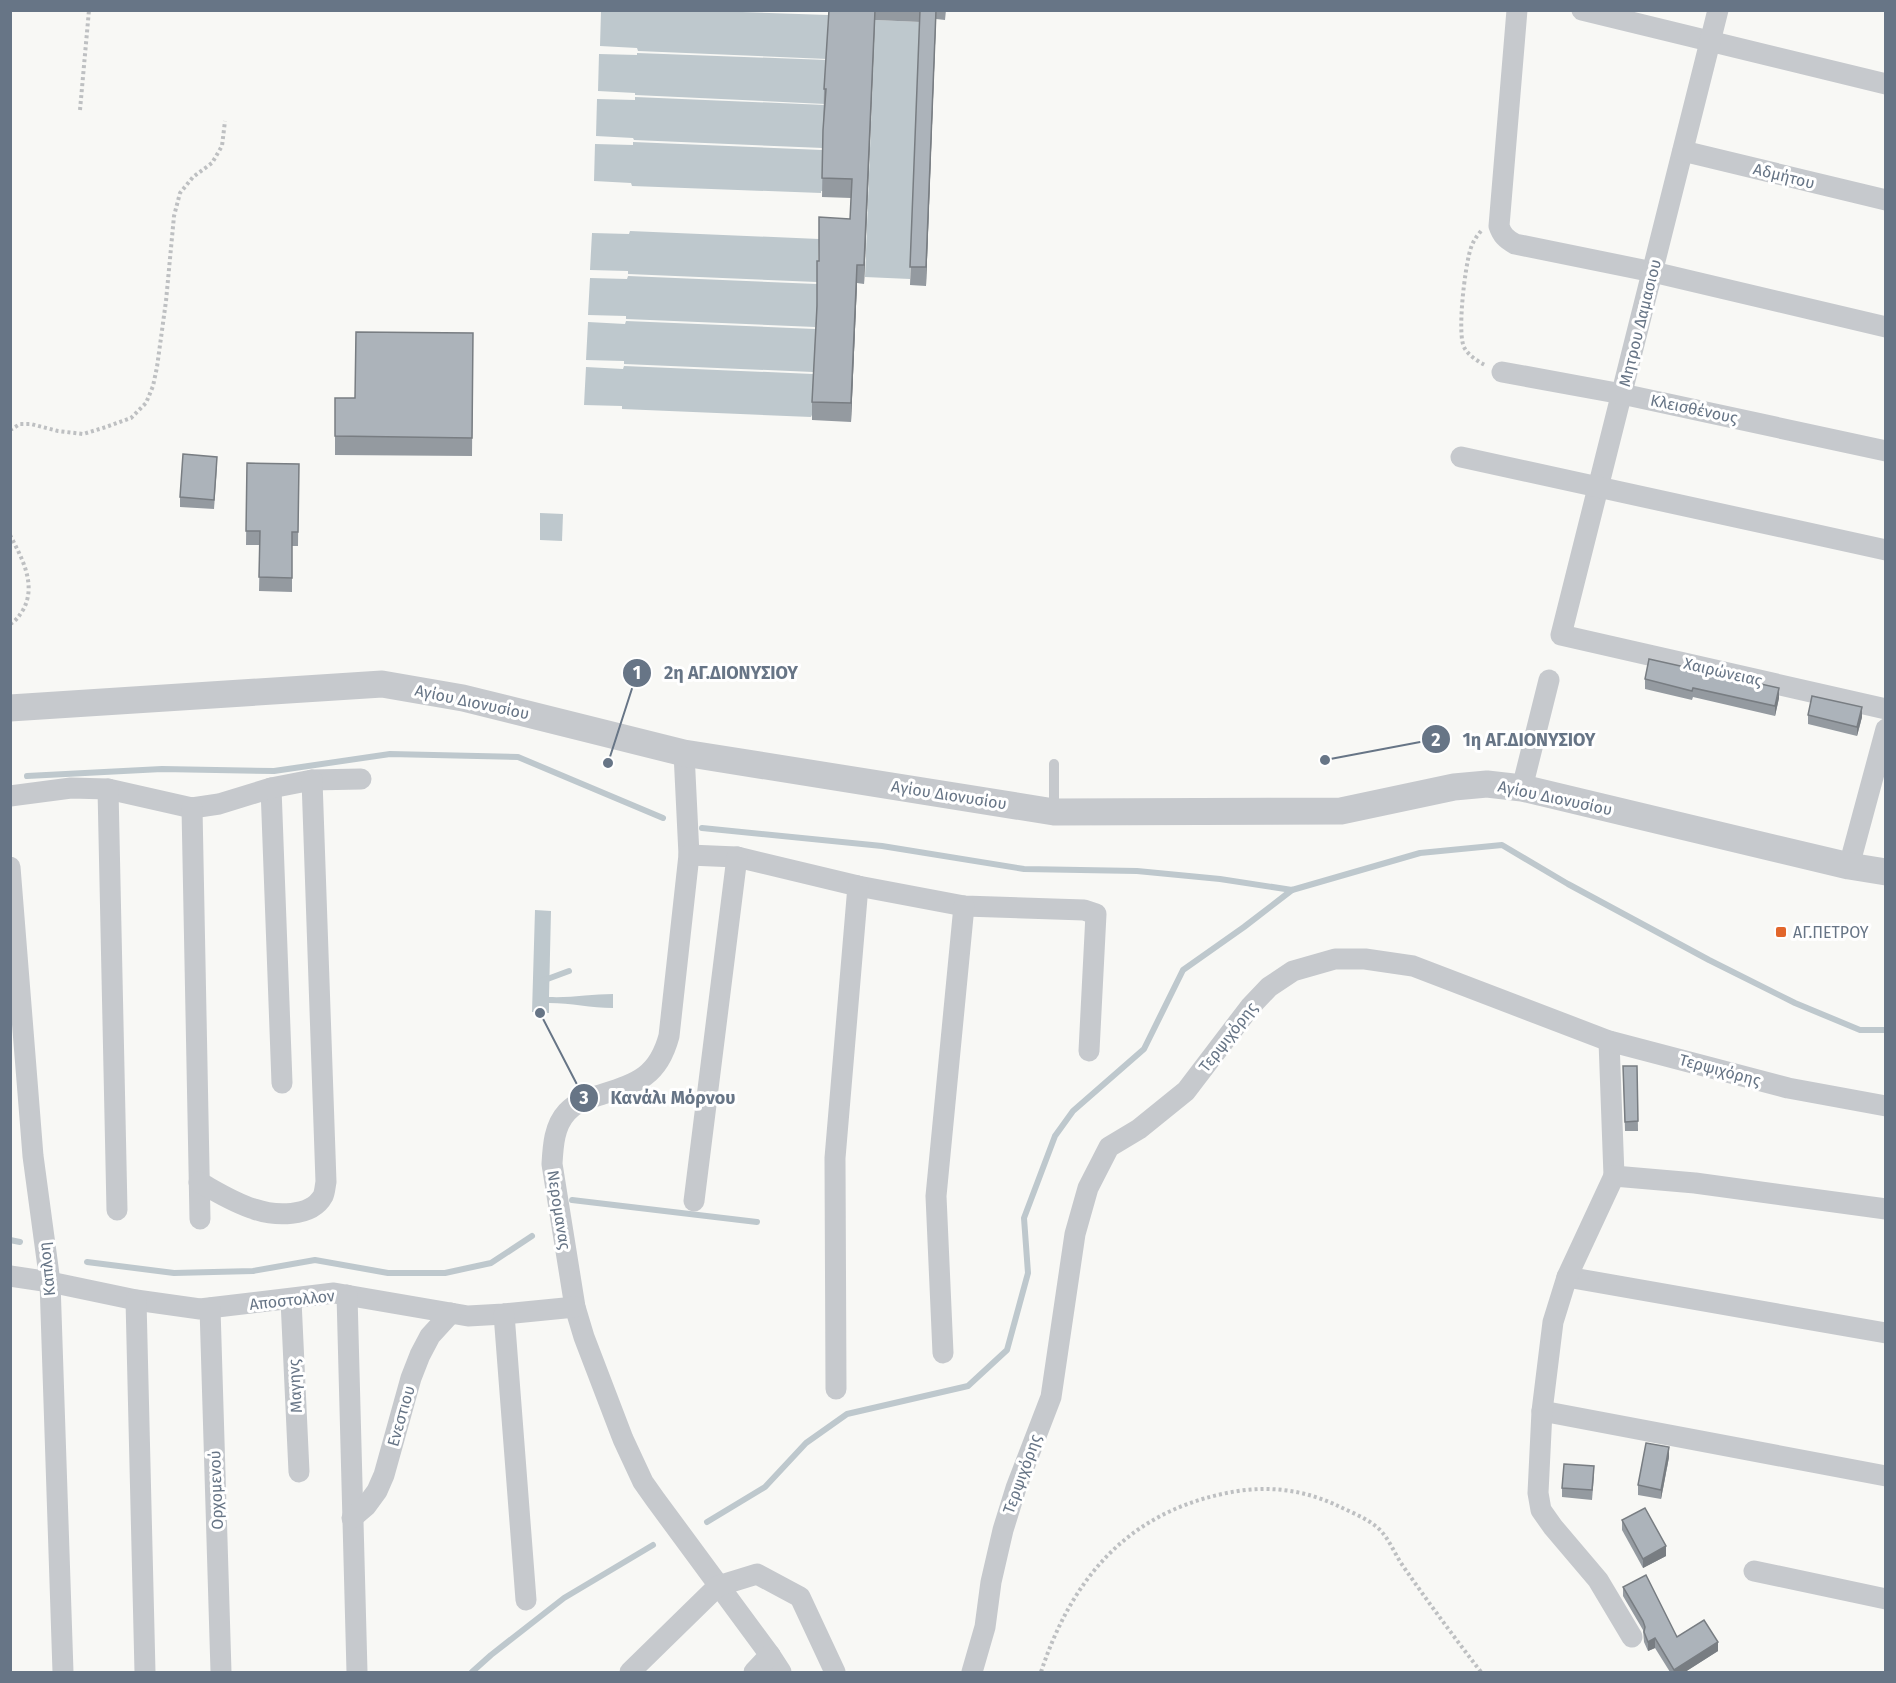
<svg xmlns="http://www.w3.org/2000/svg" width="1896" height="1683" viewBox="0 0 1896 1683" font-family="'Fira Sans',sans-serif">
  <style>
    .water { fill: #bec8cd }
    .lines { fill: none; stroke-linecap: round; stroke-linejoin: round }
    .stream { stroke: #bec8cd; stroke-width: 6 }
    .path { stroke: #bec0c2; stroke-width: 4; stroke-dasharray: 3 3; stroke-linecap: butt }
    .service { stroke: #c6c9cd; stroke-width: 10 }
    .minor { stroke: #c6c9cd; stroke-width: 21 }
    .tertiary { stroke: #c6c9cd; stroke-width: 27 }
    .wall { fill: #949aa0 }
    .shaded-wall { fill: #787d82 }
    .building { fill: #acb3ba; stroke: #787d82; stroke-width: 1.5 }
    .poi-dot { fill: #e2662b; stroke: #fff; stroke-width: 2 }
    .labels { text-anchor: middle; dominant-baseline: central; stroke-width: 6; stroke-linejoin: round; paint-order: stroke }
    .street-label { font-size: 16px; fill: #677586; stroke: #fff }
    .poi-label { font-size: 16px; fill: #677586; stroke: #fff; text-anchor: start }
    .leader { fill: none; stroke: #677586; stroke-width: 2 }
    .callout-dot { fill: #677586; stroke: #fff; stroke-width: 2 }
    .mark-label { font-size: 18px; text-anchor: middle; font-weight: bold; fill: #fff }
    .callout-label { font-size: 18px; text-anchor: middle; font-weight: bold; fill: #677586; stroke: #fff; stroke-width: 6; stroke-linejoin: round; paint-order: stroke }
  </style>
  <rect width="100%" height="100%" fill="#f8f8f5"/>
  <g class="water">
    <polygon points="601,11 713,11 828,15 827,59 638,51 637,48 600,46"/>
    <polygon points="875,20 920,22 910,279 865,277"/>
    <polygon points="637,53 827,60 825,104 635,95 635,93 598,91 599,54 637,55"/>
    <polygon points="635,97 825,105 823,148 634,140 633,138 596,136 597,99 635,100"/>
    <polygon points="633,142 822,150 822,153 852,192 821,191 821,193 632,186 631,183 594,181 595,144 633,145"/>
    <polygon points="630,231 819,239 817,282 628,274 628,271 590,270 592,233 629,234"/>
    <polygon points="628,276 817,284 817,286 846,326 816,324 815,327 626,319 626,316 588,315 590,278 627,279"/>
    <polygon points="626,321 815,329 815,332 846,333 813,372 624,364 624,361 586,360 588,322 625,324"/>
    <polygon points="624,366 813,374 844,378 812,415 811,417 622,409 622,406 584,405 586,367 623,369"/>
    <polygon points="540,513 563,514 562,541 540,540"/>
    <path d="M535 910 551 911 549 997C571 998 592 994 613 994V1008C591 1008 571 1003 549 1003V1013L532 1012Z"/>
  </g>
  <g class="lines">
    <g class="stream">
      <polyline points="27,776 162,769 274,771 390,754 518,757 663,818"/>
      <polyline points="702,828 882,846 1024,869 1137,871 1220,879 1292,890 1420,853 1502,845 1568,884 1709,960 1795,1003 1860,1030 1886,1030"/>
      <polyline points="542,981 569,971"/>
      <polyline points="572,1200 757,1222"/>
      <polyline points="10,1240 20,1242"/>
      <polyline points="87,1262 174,1273 253,1271 315,1260 388,1273 445,1273 491,1263 532,1236"/>
      <polyline points="707,1522 765,1487 806,1443 847,1414 968,1386 1007,1350 1028,1273 1024,1218 1055,1136 1073,1111 1144,1049 1183,970 1244,927 1292,890"/>
      <polyline points="472,1672 491,1655 564,1598 653,1545"/>
    </g>
    <g class="path">
      <polyline points="80,110 89,10"/>
      <path d="M1481 231C1476 237 1472 243 1470 251 1465 268 1457 332 1464 347 1468 355 1477 361 1485 365"/>
      <polyline points="10,430 20,424 31,424 58,431 83,434 106,427 131,418 146,403 153,386 157,367 166,301 174,216 180,193 193,177 212,163 222,146 225,121"/>
      <path d="M10 535C22 558 37 585 23 610 19 616 17 620 10 624"/>
      <path d="M1041 1672C1071 1581 1125 1515 1222 1494 1261 1485 1298 1488 1334 1504 1348 1511 1365 1517 1378 1528 1389 1538 1394 1553 1403 1566 1428 1602 1454 1637 1481 1672"/>
    </g>
    <polyline class="service" points="1054,764 1054,812"/>
    <g class="minor">
      <path d="M1517 10 1499 226C1502 235 1506 239 1515 244L1653 272 1886 327"/>
      <polyline points="1582,10 1886,84"/>
      <polyline points="1718,10 1561,635 1886,709"/>
      <polyline points="1683,151 1886,200"/>
      <polyline points="1502,372 1622,394 1886,451"/>
      <polyline points="1461,457 1886,550"/>
      <path d="M684 753 689 855 669 1036C658 1077 637 1083 600 1095 588 1099 576 1102 567 1112 554 1126 553 1146 552 1164L575 1307 584 1337 623 1439 643 1482 655 1499 770 1655 781 1672"/>
      <polyline points="271,788 282,1083"/>
      <polyline points="1522,788 1549,680"/>
      <polyline points="108,789 192,808 219,804 271,788 312,780 361,779"/>
      <polyline points="10,796 71,788 108,789 117,1210"/>
      <polyline points="192,808 200,1219"/>
      <polyline points="689,855 737,857 858,886 964,906 1084,910 1096,914 1089,1051"/>
      <polyline points="1849,866 1886,729"/>
      <polyline points="10,867 33,1156 50,1282 63,1672"/>
      <polyline points="1609,1041 1614,1176"/>
      <path d="M199 1182C217 1192 234 1203 254 1209 274 1216 311 1218 323 1196 325 1192 325 1186 326 1182L312 780"/>
      <polyline points="694,1201 737,857"/>
      <polyline points="10,1276 50,1282 136,1300 200,1309 334,1293 468,1316 504,1314 575,1307"/>
      <polyline points="1567,1277 1886,1333"/>
      <polyline points="347,1295 357,1672"/>
      <polyline points="136,1300 145,1672"/>
      <polyline points="291,1300 299,1472"/>
      <polyline points="210,1308 221,1672"/>
      <polyline points="504,1314 526,1600"/>
      <polyline points="943,1353 936,1196 964,906"/>
      <polyline points="836,1389 835,1158 858,886"/>
      <polyline points="1542,1411 1886,1476"/>
      <polyline points="352,1518 366,1506 377,1491 384,1475 411,1378 420,1355 430,1336 451,1313"/>
      <polyline points="1754,1571 1886,1599"/>
      <polyline points="1632,1637 1598,1580 1553,1527 1541,1510 1538,1493 1542,1411 1553,1322 1567,1277 1614,1176 1695,1183 1886,1209"/>
      <polyline points="630,1672 718,1586 757,1574 800,1597 835,1672"/>
      <polyline points="754,1672 770,1655"/>
      <polyline points="972,1672 985,1627 991,1582 1003,1530 1016,1488 1051,1397 1075,1234 1088,1188 1109,1147 1139,1129 1186,1091 1250,1007 1269,987 1293,971 1335,959 1365,959 1413,966 1609,1041 1788,1088 1886,1106"/>
    </g>
    <polyline class="tertiary" points="10,708 382,684 463,698 684,753 1054,812 1341,811 1454,787 1487,784 1522,788 1849,866 1886,872"/>
  </g>
  <g class="wall">
    <polygon points="829,10 946,10 945,20 936,19 926,286 910,285 920,22 875,20 864,284 857,283 851,422 812,420 812,402 819,261 850,219 851,198 822,197 824,89"/>
    <polygon points="473,333 472,456 335,455 335,398 355,398"/>
    <polygon points="247,463 299,464 298,546 292,546 292,592 259,591 260,545 246,545"/>
    <polygon points="217,466 214,509 180,507 180,497"/>
    <polygon points="1645,679 1779,698 1775,716 1693,697 1692,700 1645,689"/>
    <polygon points="1808,715 1862,717 1857,736 1808,724"/>
    <polygon points="1623,1066 1637,1066 1638,1131 1625,1131"/>
    <polygon points="1669,1457 1661,1499 1638,1495 1638,1485"/>
    <polygon points="1594,1476 1592,1500 1562,1497 1562,1488"/>
    <polygon points="1622,1520 1666,1556 1643,1568 1622,1530"/>
    <polygon points="1623,1587 1677,1637 1718,1651 1685,1672 1670,1672 1655,1648 1648,1651 1644,1642 1643,1630 1623,1596"/>
  </g>
  <g class="shaded-wall">
    <polygon points="875,10 875,20 864,284 864,265"/>
    <polygon points="936,10 936,19 926,286 926,267"/>
    <polygon points="857,265 857,283 851,422 851,403"/>
    <polygon points="1779,688 1779,698 1775,716 1775,706"/>
    <polygon points="1862,707 1862,717 1857,736 1857,727"/>
    <polygon points="1669,1447 1669,1457 1661,1499 1661,1490"/>
    <polygon points="1666,1546 1666,1556 1643,1568 1643,1559"/>
    <polygon points="1655,1638 1655,1648 1648,1651 1648,1642"/>
    <polygon points="1718,1642 1718,1651 1685,1672 1674,1672 1674,1670"/>
  </g>
  <g class="building">
    <polygon points="829,10 875,10 864,265 857,265 851,403 812,402 817,306 817,261 819,261 819,217 850,219 852,179 822,178 823,130 826,89 824,89"/>
    <polygon points="920,10 936,10 926,267 910,267"/>
    <polygon points="356,332 473,333 472,438 335,436 335,398 355,398"/>
    <polygon points="183,454 217,457 214,500 180,497"/>
    <polygon points="247,463 299,464 298,532 292,532 292,578 259,577 260,531 246,531"/>
    <polygon points="1649,659 1779,688 1775,706 1693,688 1692,691 1645,679"/>
    <polygon points="1812,696 1862,707 1857,727 1808,715"/>
    <polygon points="1623,1066 1637,1066 1638,1121 1625,1122"/>
    <polygon points="1646,1443 1669,1447 1661,1490 1638,1485"/>
    <polygon points="1564,1464 1594,1466 1592,1490 1562,1488"/>
    <polygon points="1645,1508 1666,1546 1643,1559 1622,1520"/>
    <polygon points="1646,1575 1677,1637 1704,1620 1718,1642 1674,1670 1655,1638 1648,1642 1644,1632 1645,1627 1643,1621 1623,1587"/>
  </g>
  <rect class="poi-dot" x="1775" y="926" width="12" height="12" rx="3"/>
  <g class="labels">
    <g class="street-label">
      <text transform="translate(1784 176) rotate(14)">Αδμήτου</text>
      <text transform="translate(1640 323) rotate(-76)">Μητρου Δαμασιου</text>
      <text transform="translate(1694 409) rotate(12)">Κλεισθένους</text>
      <text transform="translate(1723 672) rotate(13)">Χαιρώνειας</text>
      <text transform="translate(472 702) rotate(12)">Αγίου Διονυσίου</text>
      <text transform="translate(949 795) rotate(9)">Αγίου Διονυσίου</text>
      <text transform="translate(1555 798) rotate(12)">Αγίου Διονυσίου</text>
      <text transform="translate(1228 1037) rotate(-52)">Τερψιχόρης</text>
      <text transform="translate(1720 1070) rotate(15)">Τερψιχόρης</text>
      <text transform="translate(559 1210) rotate(81)">Νερομανας</text>
      <text transform="translate(47 1269) rotate(-96)">Καπλοη</text>
      <text transform="translate(292 1300) rotate(-6)">Αποστολλον</text>
      <text transform="translate(295 1386) rotate(-93)">Μαγηνς</text>
      <text transform="translate(401 1416) rotate(-74)">Ενεστιου</text>
      <text transform="translate(1022 1474) rotate(-70)">Τερψιχόρης</text>
      <text transform="translate(216 1490) rotate(-92)">Ορχομενού</text>
    </g>
    <g class="poi-label">
      <text x="1793" y="932">ΑΓ.ΠΕΤΡΟΥ</text>
    </g>
  </g>
  <path class="leader" d="M608 763L637 673M1325 760L1436 739M540 1013L584 1098"/>
  <g class="callout-dot">
    <circle cx="608" cy="763" r="6"/>
    <circle cx="1325" cy="760" r="6"/>
    <circle cx="540" cy="1013" r="6"/>
    <circle cx="637" cy="673" r="15"/>
    <circle cx="1436" cy="739" r="15"/>
    <circle cx="584" cy="1098" r="15"/>
  </g>
  <g class="mark-label">
    <text x="637" y="679">1</text>
    <text x="1436" y="746">2</text>
    <text x="584" y="1104">3</text>
  </g>
  <g class="callout-label">
    <text x="731" y="679">2η ΑΓ.ΔΙΟΝΥΣΙΟΥ</text>
    <text x="1529" y="746">1η ΑΓ.ΔΙΟΝΥΣΙΟΥ</text>
    <text x="673" y="1104">Κανάλι Μόρνου</text>
  </g>
  <rect width="1896" height="1683" fill="none" stroke="#677586" stroke-width="24"/>
</svg>
